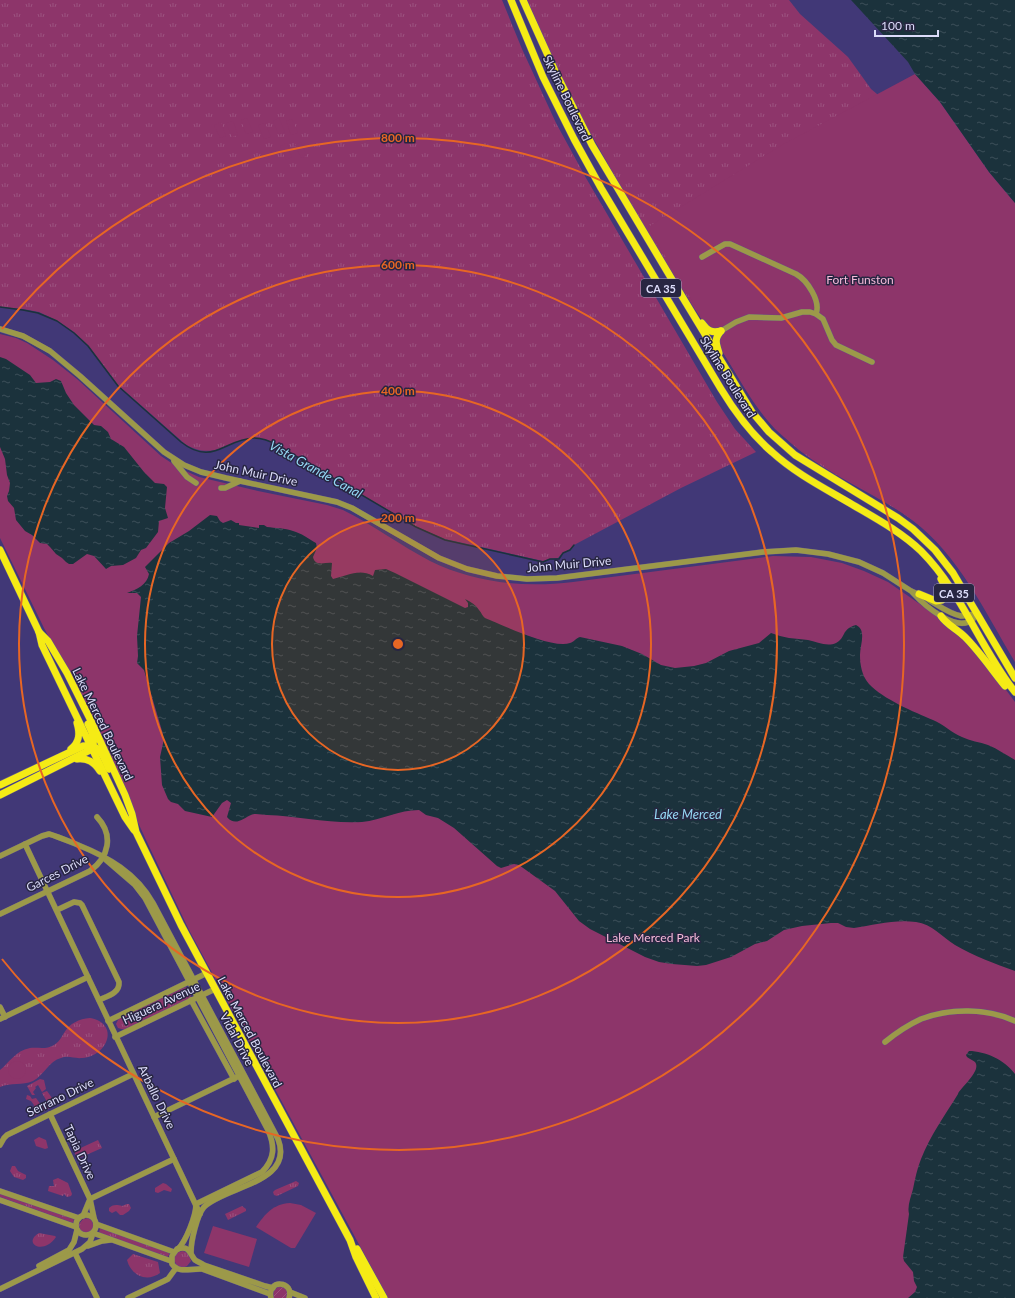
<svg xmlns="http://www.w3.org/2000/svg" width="1015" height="1298" viewBox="0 0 1015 1298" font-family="Lato,sans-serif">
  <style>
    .grass { fill: url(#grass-tufts) }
    .park { fill: #8d356a }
    .garden { fill: url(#garden-furrows) }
    .water { fill: url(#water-ripples) }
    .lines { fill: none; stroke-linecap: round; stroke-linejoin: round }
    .stream { stroke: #1b323c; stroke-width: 1.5 }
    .minor-casing { stroke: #5d568f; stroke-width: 6 }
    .major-casing { stroke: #5d568f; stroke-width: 8 }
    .minor { stroke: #9c9949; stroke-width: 5.5 }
    .major { stroke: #f5eb15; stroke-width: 7 }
    .ring { fill: none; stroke: #e76624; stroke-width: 2 }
    .labels { text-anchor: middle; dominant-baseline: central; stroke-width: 3; stroke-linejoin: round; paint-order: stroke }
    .shield { fill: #282642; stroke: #a6a5c3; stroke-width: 1 }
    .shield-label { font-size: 11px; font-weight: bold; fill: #dcdcfa }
    .street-label { font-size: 12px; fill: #dcdcfa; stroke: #282642 }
    .park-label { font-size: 12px; fill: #f6bad9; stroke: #282642 }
    .water-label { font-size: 13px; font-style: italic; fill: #94d8f4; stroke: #282642 }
    .centre { fill: #e76624; stroke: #282642; stroke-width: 2 }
    .ring-label { font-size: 12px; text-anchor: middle; font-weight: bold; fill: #e76624; stroke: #282642; stroke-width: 3; stroke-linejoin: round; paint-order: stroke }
  </style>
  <defs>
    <pattern id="grass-tufts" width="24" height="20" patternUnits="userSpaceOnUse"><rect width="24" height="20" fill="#8d356a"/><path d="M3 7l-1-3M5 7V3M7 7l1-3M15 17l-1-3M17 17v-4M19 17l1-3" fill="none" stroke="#9c5280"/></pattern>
    <pattern id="garden-furrows" width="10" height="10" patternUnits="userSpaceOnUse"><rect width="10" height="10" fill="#8d356a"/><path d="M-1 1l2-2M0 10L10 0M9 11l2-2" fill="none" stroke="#9c5280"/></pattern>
    <pattern id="water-ripples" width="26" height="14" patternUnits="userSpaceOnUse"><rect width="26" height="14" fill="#1b323c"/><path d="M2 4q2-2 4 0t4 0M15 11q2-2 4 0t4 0" fill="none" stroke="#3c4f59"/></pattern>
  </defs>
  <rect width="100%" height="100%" fill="#413877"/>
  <g class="grass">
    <path d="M0 0H502L522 49 556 123 586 178 717 402 735 429 756 452 681 488 574 545C569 552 563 551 558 558L550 559 543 561 445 539 417 527 268 440C235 430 219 465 185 444L118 385 88 345 74 332 58 321 39 312 23 309 0 307Z"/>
    <path d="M527 0H789L800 14 848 57 871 89 877 94 880 109 925 530C887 498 838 481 799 450 763 421 742 383 718 344L719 337 706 326 692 305 633 208 588 129 564 82Z"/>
    <polygon points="187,987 192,992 190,998 125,1030 118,1028 116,1024 119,1018 183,988"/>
    <path d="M90 1018C97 1019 104 1022 107 1030 111 1044 96 1058 82 1058 75 1059 68 1055 61 1058 49 1061 44 1075 33 1081 22 1086 11 1082 0 1087V1070C10 1062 15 1051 30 1048 38 1047 46 1050 54 1045 59 1042 61 1038 64 1033 70 1023 79 1019 90 1018Z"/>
    <polygon points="40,1079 44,1080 46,1089 42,1092 38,1085 35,1087 36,1088 33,1092 35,1095 32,1095 27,1086"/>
    <polygon points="47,1091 52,1098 50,1101 52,1107 41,1112 38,1108 36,1108 37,1114 34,1116 32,1112 34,1105 31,1101 26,1099 27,1095 30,1096 32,1099 36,1098 41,1105 46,1102 46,1100 42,1093"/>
    <polygon points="39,1137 46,1140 48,1148 45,1149 36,1146 34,1140"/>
    <polygon points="98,1140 102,1148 77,1159 74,1151"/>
    <polygon points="12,1166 15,1166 18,1171 26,1175 26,1178 23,1180 14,1177 10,1171"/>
    <polygon points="58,1178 68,1183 72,1194 71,1196 67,1197 64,1194 63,1196 48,1191 49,1186 54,1186 53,1180"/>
    <polygon points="296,1181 299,1183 298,1186 277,1196 274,1195 273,1192 275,1190"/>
    <polygon points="163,1183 166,1184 172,1189 171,1192 164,1190 158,1193 155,1192 155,1188"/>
    <polygon points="0,1193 74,1219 73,1223 0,1197"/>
    <path d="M127 1204H129L131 1208 129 1211 123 1215H120L116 1211 112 1213 109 1211V1208C114 1204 117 1205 122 1206Z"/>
    <polygon points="242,1206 246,1209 246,1211 228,1220 225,1214"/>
    <polygon points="88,1218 92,1221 94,1227 91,1232 86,1233 80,1230 79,1224 83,1219"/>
    <polygon points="100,1228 170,1252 168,1257 99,1233"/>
    <path d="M39 1233 55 1236 56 1237C43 1256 22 1243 39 1233Z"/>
    <polygon points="183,1251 188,1253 191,1261 187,1266 182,1268 176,1265 174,1258 178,1252"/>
    <path d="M133 1254 158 1262 160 1273C146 1283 131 1275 127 1260Z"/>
  </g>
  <g class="park">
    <path d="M915 74 940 102 989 172 1015 203V662C985 612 959 555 911 519 867 486 815 467 775 429 753 406 738 376 721 349 697 308 672 268 648 227L782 145Z"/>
    <polygon points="247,118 253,132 246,134 241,120"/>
    <polygon points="279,118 285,132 279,135 273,121"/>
    <polygon points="292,119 298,133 291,135 286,121"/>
    <polygon points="233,121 238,135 232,137 226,123"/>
    <polygon points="221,122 226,136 220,138 214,125"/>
    <polygon points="265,123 271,137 264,139 258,125"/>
    <polygon points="301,142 307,156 301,158 295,145"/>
    <polygon points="287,143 292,157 286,160 280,146"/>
    <path d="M0 334 16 338 27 343 53 360 77 379 161 456 179 468 199 477 258 491 327 505 343 510C373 525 400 545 430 561 475 583 524 588 573 582L773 556 811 557 842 563 864 571 888 582 950 625 980 655 1015 702V1298H388L189 930 147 842 73 682 44 628 0 538Z"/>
    <circle cx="17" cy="1070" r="9"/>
    <path d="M290 1203 301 1205 316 1213 295 1248H291L256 1227C265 1214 273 1204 290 1203Z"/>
    <polygon points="213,1226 257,1239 249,1267 204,1253"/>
  </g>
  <polygon class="garden" points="278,1287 284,1287 288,1291 287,1298 274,1298 273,1295 274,1290"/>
  <g class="water">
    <polygon points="851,0 1015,0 1015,203 989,172 940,102 915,74 908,62"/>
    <polygon points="0,357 6,359 30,375 36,383 50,382 56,379 61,381 66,393 74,405 94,425 101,426 108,432 111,439 124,447 144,472 155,483 164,484 167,487 165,508 168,518 159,521 158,532 146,548 141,550 136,558 123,565 111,566 106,569 94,556 87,554 73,564 69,564 66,562 62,558 56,554 50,547 47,544 40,543 32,535 25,531 16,520 14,508 8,501 7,496 9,491 10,483 7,475 5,459 0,447"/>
    <path d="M210 515 217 516 220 521 223 523 231 520 236 523H239V525L259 528V525H264L267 527C275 528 285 528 293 531 301 533 309 539 316 543L317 548 313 557C315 567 325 562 332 563L331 576 333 579C347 576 359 568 373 576L375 570 386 569 395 573 465 608 468 607V603L465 599C471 602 476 605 479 610 482 613 482 616 485 618 503 625 552 649 570 643 574 642 576 638 580 637L622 646 642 654 661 665 675 668 694 666 706 663 729 651 759 643 771 633C777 635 783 637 789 638 796 639 802 639 808 640 817 642 827 647 836 643 846 638 841 629 856 625 867 630 860 645 860 655 860 665 862 676 869 684 883 699 914 712 933 720 943 724 952 733 962 737 970 741 980 742 988 745 998 749 1006 755 1015 760V971C995 964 974 956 955 945 942 937 932 924 916 922 895 919 874 925 854 928L846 927 838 923H831L802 926 784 930 767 941 755 944 731 957 706 965 697 966 672 964 659 962 645 957 590 929 579 921 555 891 519 865 514 864 501 868 497 866 454 828 438 818 426 815 419 810C399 810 382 820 362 822 330 824 298 816 267 815 262 815 255 813 251 815 244 818 235 827 227 817L231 803 227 800 222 803 212 817 185 811 178 804 171 802 168 799 162 785 160 757 164 739 162 731 144 670 137 663 138 656 137 636 141 597 137 593H127C137 589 147 585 149 574L145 567 169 543 189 531Z"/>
    <path d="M969 1051C985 1051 1005 1060 1015 1074V1298H908L915 1292 917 1287 914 1281 913 1272 904 1261 903 1257 909 1214C907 1206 911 1197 913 1189 915 1179 917 1169 921 1159 930 1136 945 1115 958 1094 960 1088 982 1071 975 1062 973 1060 969 1059 967 1057L966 1055Z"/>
  </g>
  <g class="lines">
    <path class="stream" d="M0 307 23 310 38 313 57 321 74 333 88 346 118 386 181 442C213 467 224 439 254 438 262 438 270 441 277 445L416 527 445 540 543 562 550 559H559L563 553 570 550 574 545"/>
    <defs>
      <g id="minor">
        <path d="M702 257 725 244H730L796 274C807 280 821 301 816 314"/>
        <polyline points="0,329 23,336 50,351 80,376 164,452 184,465 201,472 226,478 337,502 352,508 439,558 467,569 497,576 527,579 557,578 763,552 796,550 828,554 859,562 883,573 911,591 922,596"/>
        <polyline points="721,331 736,322 749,317 781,318 802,312 810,312 816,314 823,319 832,340 836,345 872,362"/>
        <polyline points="174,461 187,477 196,483"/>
        <polyline points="221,488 225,488 240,481"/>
        <path d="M913 593C924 605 957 634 973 619"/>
        <path d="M929 600C939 606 950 614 961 616 966 616 972 614 977 614"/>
        <polyline points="25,844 200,1214"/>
        <path d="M0 856 42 836 49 834C59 837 68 841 78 845 108 857 136 873 153 903L278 1139C295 1183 225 1186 204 1207 197 1215 191 1241 191 1252"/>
        <path d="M106 860 135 885 145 898 268 1130C275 1146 275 1159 262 1172L196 1204"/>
        <path d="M57 910 74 902 80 903 82 905 119 982C120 993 108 996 99 1000"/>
        <path d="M0 914 90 871C109 857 114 835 97 817"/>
        <polyline points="191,1000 234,1079"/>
        <polyline points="0,1007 5,1017"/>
        <polyline points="0,1019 88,977"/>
        <polyline points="108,1021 207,973"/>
        <polyline points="115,1037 215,989"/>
        <path d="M885 1042C896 1033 908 1025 921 1019 950 1008 987 1008 1015 1021"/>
        <polyline points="50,1114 90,1199 94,1218"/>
        <polyline points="154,1117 239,1076"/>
        <polyline points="0,1145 4,1138 7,1135 133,1074"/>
        <polyline points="0,1191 79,1218"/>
        <polyline points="90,1199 174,1159"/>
        <polyline points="0,1200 76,1227"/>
        <circle cx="86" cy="1225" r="10"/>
        <polyline points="83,1216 90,1199"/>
        <polyline points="96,1224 174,1252"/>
        <polyline points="93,1233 171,1261"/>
        <polyline points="88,1246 102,1241 110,1240"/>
        <path d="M178 1249C186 1241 196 1216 196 1204"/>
        <polyline points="75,1253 97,1298"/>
        <polyline points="39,1266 69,1250 74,1242 77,1230"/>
        <polyline points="0,1289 82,1249 90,1242 93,1233"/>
        <polyline points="290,1292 305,1298"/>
        <path d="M270 1294 202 1269C191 1268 179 1274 172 1264V1256L177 1249C190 1245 189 1253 195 1260 198 1262 201 1263 204 1265L265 1286 273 1288"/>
        <polyline points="128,1298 164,1281 168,1279 176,1268"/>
        <path d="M271 1298C266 1279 295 1280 289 1298"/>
      </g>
      <g id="major">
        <path d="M511 0 543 77 574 139 601 188 721 389C735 412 751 434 772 452 796 474 826 489 853 505 877 519 901 532 921 551 962 592 980 648 1015 692"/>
        <polyline points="523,0 555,71 592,145 683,298 752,412 769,432 795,455 898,518 913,529 935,550 953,573 1015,678"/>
        <path d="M702 323C708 331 711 333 721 331"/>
        <path d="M719 353C716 343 714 339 721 331"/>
        <polyline points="0,550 39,632 42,645 125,817 134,830"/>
        <path d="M919 594 936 601 942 600C949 593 945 586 941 579"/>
        <path d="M941 616C947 625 957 629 965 637 980 652 992 670 1005 686"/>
        <polyline points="39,632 48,641 67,673 91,721 125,795 132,814 136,832 181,925 350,1240 356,1257 376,1298"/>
        <path d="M71 749C80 742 80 733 77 723"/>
        <path d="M77 759C88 758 94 762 100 771"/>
        <path d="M0 785 83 746C101 744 102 755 109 769"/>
        <path d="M0 795 90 750C97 743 92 732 88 724"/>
        <polyline points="357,1249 384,1298"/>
      </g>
    </defs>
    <use href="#minor" class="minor-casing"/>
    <use href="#major" class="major-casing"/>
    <use href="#minor" class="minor"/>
    <use href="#major" class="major"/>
  </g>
  <circle cx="398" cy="644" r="126" fill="#e76624" fill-opacity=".12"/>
  <g class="ring">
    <circle cx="398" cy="644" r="126"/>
    <circle cx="398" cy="644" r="253"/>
    <circle cx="398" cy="644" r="379"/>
    <path d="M2 329A506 506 0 1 1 2 959"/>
  </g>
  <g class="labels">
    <g class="shield">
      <rect x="641" y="279" width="40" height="18" rx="3"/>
      <rect x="934" y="584" width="40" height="18" rx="3"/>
    </g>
    <g class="shield-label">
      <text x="661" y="288">CA 35</text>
      <text x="954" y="593">CA 35</text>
    </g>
    <g class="street-label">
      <text transform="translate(567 98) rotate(64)">Skyline Boulevard</text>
      <text transform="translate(728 377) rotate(58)">Skyline Boulevard</text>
      <text transform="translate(256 473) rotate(12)">John Muir Drive</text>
      <text transform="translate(569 564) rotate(-5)">John Muir Drive</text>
      <text transform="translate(103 724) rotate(64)">Lake Merced Boulevard</text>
      <text transform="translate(57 873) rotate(-27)">Garces Drive</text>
      <text transform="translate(161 1003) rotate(-25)">Higuera Avenue</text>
      <text transform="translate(250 1032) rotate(62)">Lake Merced Boulevard</text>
      <text transform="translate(237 1039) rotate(62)">Vidal Drive</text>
      <text transform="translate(60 1097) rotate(-26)">Serrano Drive</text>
      <text transform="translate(157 1097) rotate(64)">Arballo Drive</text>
      <text transform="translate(80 1152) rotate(65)">Tapia Drive</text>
    </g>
    <g class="park-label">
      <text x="860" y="279">Fort Funston</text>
      <text x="653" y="937">Lake Merced Park</text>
    </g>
    <g class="water-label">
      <text transform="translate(316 469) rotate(29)">Vista Grande Canal</text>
      <text x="688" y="814">Lake Merced</text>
    </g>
  </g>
  <circle cx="398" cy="644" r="6" class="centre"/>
  <g class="ring-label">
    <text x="398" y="142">800 m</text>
    <text x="398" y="269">600 m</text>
    <text x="398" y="395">400 m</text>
    <text x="398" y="522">200 m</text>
  </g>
  <path d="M875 30v6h63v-6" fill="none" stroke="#dcdcfa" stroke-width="2"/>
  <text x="881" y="30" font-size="12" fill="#dcdcfa" stroke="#282642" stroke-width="3" paint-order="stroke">100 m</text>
</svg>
